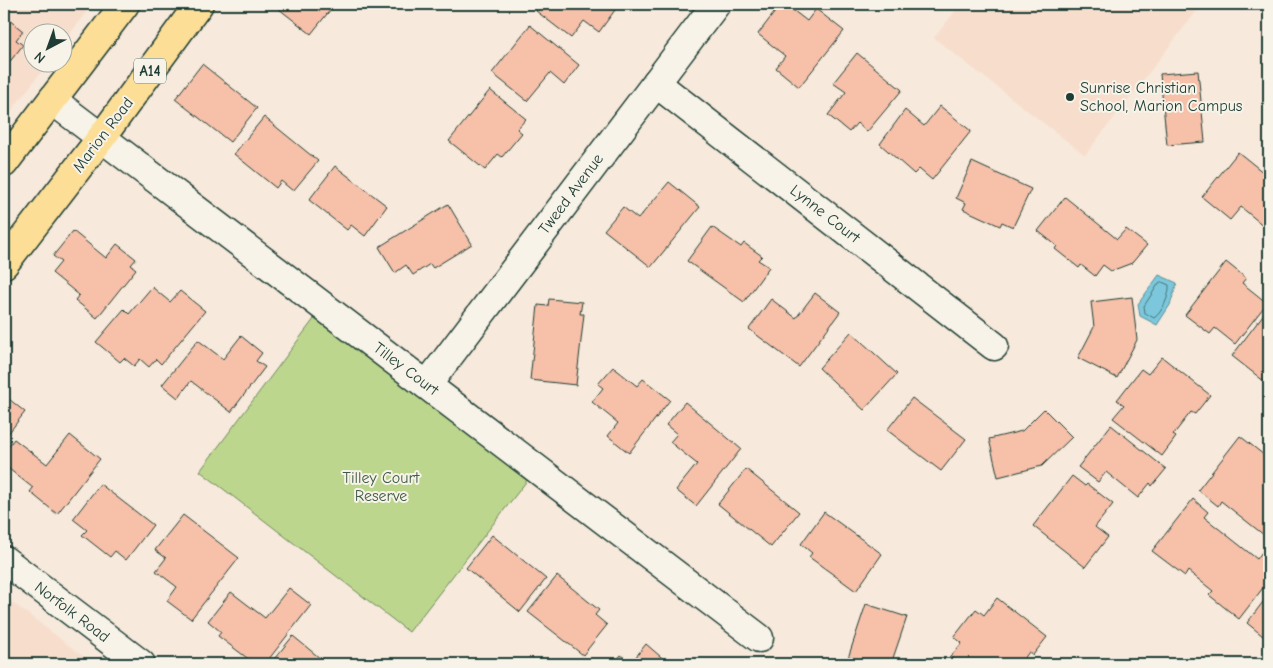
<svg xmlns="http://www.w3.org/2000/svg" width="1273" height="668" viewBox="0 0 1273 668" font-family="'Comic Neue',sans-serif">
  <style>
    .built { fill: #f7ddcc }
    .green { fill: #bcd68d; stroke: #6e8a60 }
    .water { fill: #7cc7dc; stroke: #579099 }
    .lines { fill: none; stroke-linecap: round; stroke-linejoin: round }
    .shore { stroke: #447477; stroke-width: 1 }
    .building { fill: #f6c0a9; stroke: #1f3d34 }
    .street-casing { stroke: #1f3d34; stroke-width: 31 }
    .primary-casing { stroke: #1f3d34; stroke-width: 31 }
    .street { stroke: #f7f3e8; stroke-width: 28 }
    .primary { stroke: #fcde96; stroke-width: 28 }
    .poi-dot { fill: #1f3d34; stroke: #f7f3e8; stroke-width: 2 }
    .labels { text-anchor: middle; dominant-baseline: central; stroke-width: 4; stroke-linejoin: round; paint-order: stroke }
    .shield { fill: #f7f3e8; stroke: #60746a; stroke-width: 1 }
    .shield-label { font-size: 15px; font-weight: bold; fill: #1f3d34 }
    .poi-label { font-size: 16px; fill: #1f3d34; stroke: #f7f3e8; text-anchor: start }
    .street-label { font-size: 16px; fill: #1f3d34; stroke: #f7f3e8 }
    .park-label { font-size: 16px; fill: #3e5c46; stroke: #f7f3e8 }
  </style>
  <rect width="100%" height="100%" fill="#f7e9db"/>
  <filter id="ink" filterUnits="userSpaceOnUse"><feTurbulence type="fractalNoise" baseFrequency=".02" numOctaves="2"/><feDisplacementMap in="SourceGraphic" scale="10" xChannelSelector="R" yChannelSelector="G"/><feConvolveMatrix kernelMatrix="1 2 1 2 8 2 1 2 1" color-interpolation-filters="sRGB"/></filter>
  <g filter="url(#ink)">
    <g class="built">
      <polygon points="4,4 92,4 63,43 62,32 32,32 32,62 48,63 4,120"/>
      <polygon points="961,4 1202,4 1085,155 934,38"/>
      <polygon points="4,596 93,664 4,664"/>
    </g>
    <polygon class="green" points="317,315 529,478 409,632 200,471"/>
    <polygon class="water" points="1159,275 1177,283 1170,305 1157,325 1140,316 1138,304"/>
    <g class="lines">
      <path class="shore" d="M1162 282 1169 285C1170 295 1162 313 1154 318L1145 313 1144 306 1159 283Z"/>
    </g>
    <g class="building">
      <polygon points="283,4 335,4 311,34 279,9"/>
      <polygon points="542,4 607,4 615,10 599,32 584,21 571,38 536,11"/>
      <polygon points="781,4 785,4 807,21 816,9 844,31 799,87 776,68 785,56 758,34"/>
      <polygon points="4,16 23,31 16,40 23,45 4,69"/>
      <polygon points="530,25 579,65 564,85 550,73 527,101 492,73"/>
      <polygon points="857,53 902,90 867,132 857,123 849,132 828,115 846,92 833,83"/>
      <polygon points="202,64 257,108 230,142 175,99"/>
      <polygon points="1198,71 1205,142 1167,145 1160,74"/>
      <polygon points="490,90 526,119 517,129 522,133 502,157 498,154 485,170 449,141"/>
      <polygon points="940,106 971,131 932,180 919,169 914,174 880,144 905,110 924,126"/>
      <polygon points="264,117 318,161 293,191 281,181 276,188 234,154"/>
      <polygon points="1238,152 1269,177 1269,221 1265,227 1241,207 1230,220 1202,197"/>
      <polygon points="972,162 1031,189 1013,227 1002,222 1000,226 963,209 966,203 956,198"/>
      <polygon points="335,166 387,206 365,236 351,225 347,230 309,200"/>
      <polygon points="669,182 700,207 651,267 604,230 623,207 638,219"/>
      <polygon points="1065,197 1117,239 1126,229 1147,245 1132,263 1111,271 1103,265 1095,276 1081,265 1079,268 1055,249 1057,246 1038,231"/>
      <polygon points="448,204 472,244 433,268 430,264 413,275 406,265 395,273 379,247"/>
      <polygon points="712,227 741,247 744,243 762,256 758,260 769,267 744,302 687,261"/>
      <polygon points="73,231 106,258 117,244 136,259 131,265 136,269 97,318 75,300 79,295 52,273 61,262 53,256"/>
      <polygon points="1226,262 1246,278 1242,283 1267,303 1235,344 1215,328 1210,334 1185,315"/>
      <polygon points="152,287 170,302 180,291 205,311 161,364 156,359 149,367 140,359 134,366 124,358 120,362 96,342 124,309 129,314"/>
      <polygon points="815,293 840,312 799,367 749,329 771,299 796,318"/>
      <polygon points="1132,297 1137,340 1117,378 1078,358 1094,327 1091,302"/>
      <polygon points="549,299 582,302 580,314 584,314 576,385 530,380 538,305 548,306"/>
      <polygon points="1269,307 1269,377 1265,382 1232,356"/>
      <polygon points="851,332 897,374 864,410 819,368"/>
      <polygon points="241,336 262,353 256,361 265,367 231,412 191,381 178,398 162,385 198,340 223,359"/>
      <polygon points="1162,357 1210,395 1195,414 1191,412 1173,435 1176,437 1162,456 1113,418 1124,405 1117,400 1141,369 1148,374"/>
      <polygon points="613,367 637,386 643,379 670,400 629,453 608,436 618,423 592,402 603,388 598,384"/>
      <polygon points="4,395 25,412 4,439"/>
      <polygon points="912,398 966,439 941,471 887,430"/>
      <polygon points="685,402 741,449 696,506 676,490 697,464 670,442 677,434 666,425"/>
      <polygon points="1044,409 1072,437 1042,466 998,477 989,439 1022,431"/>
      <polygon points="1111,425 1166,469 1152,486 1150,483 1138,498 1106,472 1098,482 1078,467"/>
      <polygon points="70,435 100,459 57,514 30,492 33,488 4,465 4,452 14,439 47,464"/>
      <polygon points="1240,436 1269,459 1269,539 1221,501 1218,506 1198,490"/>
      <polygon points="746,469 799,512 771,547 718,504"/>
      <polygon points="1072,476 1085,486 1087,484 1113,504 1095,527 1108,537 1085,567 1033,526"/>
      <polygon points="100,484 153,525 126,560 115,551 110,557 82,535 87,530 73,519"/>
      <polygon points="1193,499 1208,512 1204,517 1257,559 1262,552 1269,558 1269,580 1239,619 1209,595 1213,591 1188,571 1185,576 1152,551"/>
      <polygon points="824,512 882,554 856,591 809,557 812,553 801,544"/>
      <polygon points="183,515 239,558 191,619 167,601 177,587 156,571 166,558 155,550"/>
      <polygon points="492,535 546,579 520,612 466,568"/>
      <polygon points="557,576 599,610 595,615 607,625 583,655 528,612"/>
      <polygon points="289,588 311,605 265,664 255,664 218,636 221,632 208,621 231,592 265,618"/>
      <polygon points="1269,594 1269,641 1247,623"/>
      <polygon points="997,598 1047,637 1033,655 1029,652 1020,664 959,664 950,657 962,643 954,637 976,609 984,615"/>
      <polygon points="866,604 907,617 891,664 846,664"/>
      <polygon points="293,636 327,664 270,664"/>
      <polygon points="646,644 668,663 667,664 613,664 621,655 631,663"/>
    </g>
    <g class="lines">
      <defs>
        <g id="street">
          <polyline points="656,83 994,346"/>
          <polyline points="52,100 759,638"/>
          <polyline points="427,385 716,4"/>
          <polyline points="4,560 141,664"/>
        </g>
        <g id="primary">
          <polyline points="4,163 125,4"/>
          <polyline points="4,264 101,138 199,4"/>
        </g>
      </defs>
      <use href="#street" class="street-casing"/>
      <use href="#primary" class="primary-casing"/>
      <use href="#street" class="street"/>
      <use href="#primary" class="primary"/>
    </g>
  </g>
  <circle class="poi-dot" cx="1070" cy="97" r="5"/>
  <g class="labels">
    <rect class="shield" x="134" y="58.5" width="32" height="25" rx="4"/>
    <g class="shield-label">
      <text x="150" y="71">A14</text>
    </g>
    <g class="poi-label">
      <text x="1080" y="88">Sunrise Christian<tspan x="1080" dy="18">School, Marion Campus</tspan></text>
    </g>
    <g class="street-label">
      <text transform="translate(103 135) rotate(-53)">Marion Road</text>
      <text transform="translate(571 194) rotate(-53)">Tweed Avenue</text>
      <text transform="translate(825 214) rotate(38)">Lynne Court</text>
      <text transform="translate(406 369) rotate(37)">Tilley Court</text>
      <text transform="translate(72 612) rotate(37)">Norfolk Road</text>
    </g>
    <g class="park-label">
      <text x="381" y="478">Tilley Court<tspan x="381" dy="18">Reserve</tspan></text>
    </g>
  </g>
  <rect width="1273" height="668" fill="none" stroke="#f7f3e8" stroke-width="20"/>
  <rect x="10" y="10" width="1253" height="648" fill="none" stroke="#1f3d34" stroke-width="2" filter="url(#ink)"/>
  <g transform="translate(48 48) rotate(221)"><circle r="24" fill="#f7f3e8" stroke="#a1aaa0"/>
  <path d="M0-4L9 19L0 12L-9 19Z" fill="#1f3d34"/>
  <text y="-8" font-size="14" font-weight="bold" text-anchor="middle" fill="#1f3d34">N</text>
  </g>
</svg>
